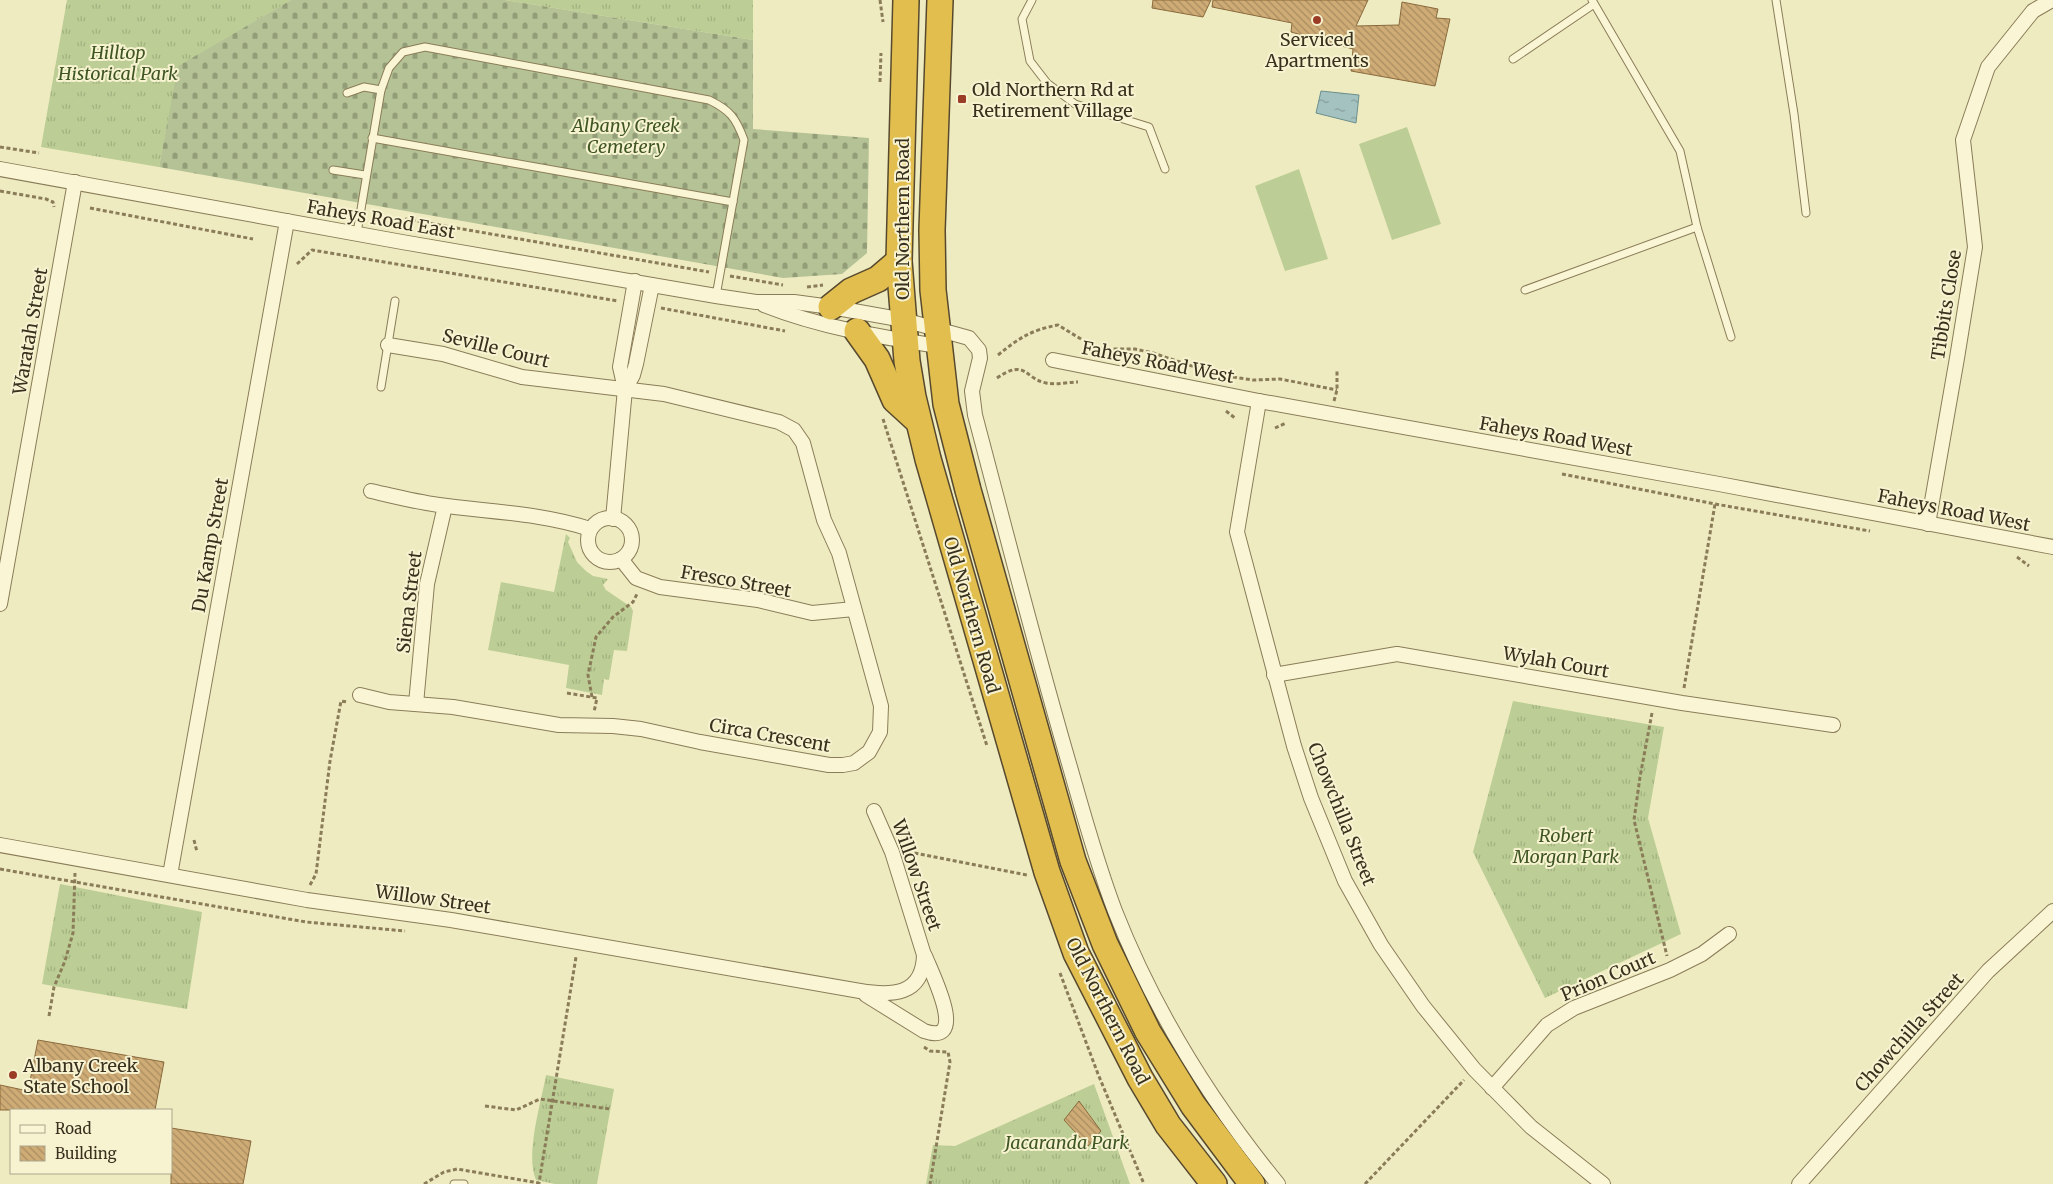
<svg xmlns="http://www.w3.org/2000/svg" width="2053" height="1184" viewBox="0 0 2053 1184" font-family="Merriweather,serif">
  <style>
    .grass { fill: url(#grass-tufts) }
    .cemetery { fill: url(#cemetery-stones) }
    .garden { fill: #bcce95 }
    .water { fill: url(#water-ripples); stroke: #6b908e }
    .building { fill: url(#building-back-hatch); stroke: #8a6a3d }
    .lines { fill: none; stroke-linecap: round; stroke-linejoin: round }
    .lane-casing { stroke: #8a7c58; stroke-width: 9 }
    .street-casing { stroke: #8a7c58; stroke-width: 16 }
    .highway-casing { stroke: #57492d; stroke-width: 28 }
    .path { stroke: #8a7c58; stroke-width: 3; stroke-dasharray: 4 2.5; stroke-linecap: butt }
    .lane { stroke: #faf6d5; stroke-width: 7 }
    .street { stroke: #faf6d5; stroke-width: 14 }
    .highway { stroke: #e2be4f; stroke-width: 25 }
    .poi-dot { fill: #9b3c26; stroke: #f7f3d1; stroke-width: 2 }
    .labels { text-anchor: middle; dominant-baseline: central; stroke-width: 4; stroke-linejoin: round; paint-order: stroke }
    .poi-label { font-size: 18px; fill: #39301d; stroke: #f7f3d1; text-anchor: start }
    .park-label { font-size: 18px; font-style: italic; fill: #3f5623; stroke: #f7f3d1 }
    .street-label { font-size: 18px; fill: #39301d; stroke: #f7f3d1 }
  </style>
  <defs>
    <pattern id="grass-tufts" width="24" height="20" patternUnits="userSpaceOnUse" patternTransform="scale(1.25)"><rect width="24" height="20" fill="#bcce95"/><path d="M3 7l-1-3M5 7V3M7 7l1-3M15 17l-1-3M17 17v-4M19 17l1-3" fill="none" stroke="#a2b180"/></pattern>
    <pattern id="cemetery-stones" width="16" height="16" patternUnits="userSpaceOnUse" patternTransform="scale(1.25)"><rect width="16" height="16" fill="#b4c295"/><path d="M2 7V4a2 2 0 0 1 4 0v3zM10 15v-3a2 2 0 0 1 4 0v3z" fill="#939e79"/></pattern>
    <pattern id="water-ripples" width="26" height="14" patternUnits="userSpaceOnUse" patternTransform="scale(1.25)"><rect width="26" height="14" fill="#a4c2bf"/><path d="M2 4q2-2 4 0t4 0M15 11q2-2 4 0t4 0" fill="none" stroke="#879e9b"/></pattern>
    <pattern id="building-back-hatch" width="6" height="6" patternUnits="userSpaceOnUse" patternTransform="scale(1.25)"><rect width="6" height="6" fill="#cfac76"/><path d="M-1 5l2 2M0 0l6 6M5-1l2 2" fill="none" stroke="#a98c60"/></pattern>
  </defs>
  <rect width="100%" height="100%" fill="#efebc1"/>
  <g class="grass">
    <polygon points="67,0 291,0 179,66 159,167 41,147"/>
    <polygon points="505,0 753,0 753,40"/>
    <polygon points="566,534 570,538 568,542 577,562 586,571 593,576 608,579 603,585 606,590 631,607 633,611 627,651 614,650 609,680 604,679 602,695 566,688 569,665 488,650 501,582 554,592"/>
    <polygon points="1513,701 1664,727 1648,818 1681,934 1545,998 1473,852"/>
    <polygon points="60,884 202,912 187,1009 42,984"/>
    <path d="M546 1075 614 1089 597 1184H555L536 1180C525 1154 541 1103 546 1075Z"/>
    <polygon points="1094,1084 1130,1184 926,1184 933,1145 955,1146"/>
  </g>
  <polygon class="cemetery" points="291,0 505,0 753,40 753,129 869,138 867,253 842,274 783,278 159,167 178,66"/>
  <g class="garden">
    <polygon points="1407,127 1441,224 1392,240 1359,144"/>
    <polygon points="1299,169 1328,259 1285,271 1255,186"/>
  </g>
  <polygon class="water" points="1321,91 1359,95 1356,123 1316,113"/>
  <g class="building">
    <polygon points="1153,0 1211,0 1203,17 1152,8"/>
    <polygon points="1213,0 1368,0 1356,26 1399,25 1402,2 1438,9 1436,18 1450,19 1435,86 1351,71 1353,49 1291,32 1292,23 1212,7"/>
    <polygon points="38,1040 164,1062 155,1110 0,1110 0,1085 28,1091"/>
    <polygon points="1079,1101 1101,1131 1088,1146 1064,1120"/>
    <polygon points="171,1128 251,1141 243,1184 171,1184"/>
  </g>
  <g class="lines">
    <defs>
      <g id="lane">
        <polyline points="1032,0 1022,19 1030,61 1047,83 1075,104 1149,127 1165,169"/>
        <polyline points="1592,0 1680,151 1697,227 1731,337"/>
        <polyline points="1776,0 1794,114 1806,213"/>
        <polyline points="1513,59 1594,4"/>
        <polyline points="347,93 364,87 381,90"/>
        <polyline points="372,138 733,202"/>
        <polyline points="333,170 365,175"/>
        <path d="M357 233 381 90 389 68 403 52 425 47 709 100C730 110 736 118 744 140L716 296"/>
        <polyline points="1525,290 1697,227"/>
        <polyline points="381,387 395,301"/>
        <polyline points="454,1184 464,1184"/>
      </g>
      <g id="street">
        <path d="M0 169 402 242 716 296 756 302H794L831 307 904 320 969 338 979 350 980 358 972 391 975 415C1006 532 1036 651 1070 767 1084 816 1097 864 1115 911 1154 1010 1211 1102 1278 1184"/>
        <path d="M764 305C819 327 880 337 938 346"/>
        <polyline points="1053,360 1259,401 1719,484 2053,547"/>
        <polyline points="625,389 633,375 636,364 652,285"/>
        <polyline points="1259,401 1237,532 1294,746 1311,798 1345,881 1381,945 1423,1006 1474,1069 1531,1127 1603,1184"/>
        <path d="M371 491C393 496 416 502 439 505 490 512 541 513 590 529"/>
        <circle cx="610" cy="540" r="22"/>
        <polyline points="613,519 625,389 620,367 635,281"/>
        <polyline points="1928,524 1957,358 1975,247 1963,140 1988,67 2033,11 2052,0"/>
        <polyline points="621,559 636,578 660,587 758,600 812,613 854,609"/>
        <polyline points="0,604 75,182"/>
        <polyline points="1274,675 1397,654 1682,703 1833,725"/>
        <polyline points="360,695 389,702 453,707 559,725 613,726 641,729 700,742 829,765 843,765 854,763 869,752 880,732 881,706 839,553 824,520 803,443 794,430 779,422 664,394 522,377 443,354 388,345"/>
        <polyline points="416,704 427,584 445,506"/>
        <path d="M0 845 307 900 451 920 860 991C891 996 923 996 924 955L892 852 874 811"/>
        <polyline points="170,875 287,221"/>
        <path d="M866 995 924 1031C970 1047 931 972 925 956"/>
        <polyline points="1492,1088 1547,1025 1574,1008 1670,970 1702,954 1729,934"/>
        <polyline points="1799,1184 1988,971 2053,911"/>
      </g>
      <g id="highway">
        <polyline points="906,0 899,261 907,361 913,397 928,459 1047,872 1076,953 1140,1078 1168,1125 1214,1184"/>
        <polyline points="940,0 932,230 933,290 946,404 968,490 1073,861 1105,944 1148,1032 1193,1105 1252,1184"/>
        <polyline points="831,307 851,291 878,279 899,261"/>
        <polyline points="857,331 877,359 895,400 918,421"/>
      </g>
    </defs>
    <use href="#lane" class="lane-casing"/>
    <use href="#street" class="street-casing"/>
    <use href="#highway" class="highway-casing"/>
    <g class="path">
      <polyline points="880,0 883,22"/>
      <polyline points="880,82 881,53"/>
      <polyline points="0,147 39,153"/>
      <polyline points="0,191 46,199 53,202 54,207"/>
      <polyline points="90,208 253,239"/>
      <polyline points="405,219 709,272"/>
      <polyline points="297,264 312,250 618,301"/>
      <polyline points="730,276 783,285"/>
      <polyline points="807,287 823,285"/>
      <polyline points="661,308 785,331"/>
      <path d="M998 355C1019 338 1031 330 1058 325L1094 347 1104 349H1135L1153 353 1219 375 1253 380 1280 379 1337 390"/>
      <path d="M997 378C1026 358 1025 379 1046 383 1057 385 1068 382 1078 382"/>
      <polyline points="1334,401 1337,390 1337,369"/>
      <polyline points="1226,411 1235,418"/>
      <polyline points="883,419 987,746"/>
      <polyline points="1275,428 1286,423"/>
      <polyline points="1562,474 1715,504 1870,531"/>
      <polyline points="2017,557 2029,566"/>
      <polyline points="1684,688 1715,504"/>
      <polyline points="567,693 597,698 594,712"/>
      <polyline points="592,697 588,675 596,637 613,617 633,602 637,594"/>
      <polyline points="1652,713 1640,777 1634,820 1667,956"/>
      <polyline points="194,840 197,852"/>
      <polyline points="908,854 914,853 1027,875"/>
      <polyline points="0,869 306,922 405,931"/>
      <polyline points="310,885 316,874 330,761 341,701 347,702"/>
      <polyline points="1060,973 1098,1074 1144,1184"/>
      <polyline points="49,1016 54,987 65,961 73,933 75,873"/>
      <polyline points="924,1047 930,1051 948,1052 950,1062 930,1184"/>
      <polyline points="485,1106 516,1110 540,1099 610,1109"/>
      <polyline points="424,1184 444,1172 457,1169 539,1183 576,957"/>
      <polyline points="1365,1184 1464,1080"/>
    </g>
    <use href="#lane" class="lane"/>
    <use href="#street" class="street"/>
    <use href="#highway" class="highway"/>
  </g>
  <g class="poi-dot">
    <circle cx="1317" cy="20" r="5"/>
    <rect x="957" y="94" width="10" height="10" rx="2.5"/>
    <circle cx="13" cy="1075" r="5"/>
  </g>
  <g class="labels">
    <g class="poi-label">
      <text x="1317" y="39" text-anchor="middle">Serviced<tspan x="1317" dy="21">Apartments</tspan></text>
      <text x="972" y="89">Old Northern Rd at<tspan x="972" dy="21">Retirement Village</tspan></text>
      <text x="23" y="1065">Albany Creek<tspan x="23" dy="21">State School</tspan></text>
    </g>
    <g class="park-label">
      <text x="118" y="52">Hilltop<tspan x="118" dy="21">Historical Park</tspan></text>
      <text x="626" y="125">Albany Creek<tspan x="626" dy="21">Cemetery</tspan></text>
      <text x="1566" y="835">Robert<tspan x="1566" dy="21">Morgan Park</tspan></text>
      <text x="1067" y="1142">Jacaranda Park</text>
    </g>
    <g class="street-label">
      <text transform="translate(381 219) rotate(10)">Faheys Road East</text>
      <text transform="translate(902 219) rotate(-90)">Old Northern Road</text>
      <text transform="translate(1946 305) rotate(-81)">Tibbits Close</text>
      <text transform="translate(30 331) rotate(-80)">Waratah Street</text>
      <text transform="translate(496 348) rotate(14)">Seville Court</text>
      <text transform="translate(1158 362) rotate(11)">Faheys Road West</text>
      <text transform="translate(1556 436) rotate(10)">Faheys Road West</text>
      <text transform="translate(1954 510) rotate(11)">Faheys Road West</text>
      <text transform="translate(210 545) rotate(-80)">Du Kamp Street</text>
      <text transform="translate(736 581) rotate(10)">Fresco Street</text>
      <text transform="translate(409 602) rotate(-83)">Siena Street</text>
      <text transform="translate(972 615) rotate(74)">Old Northern Road</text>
      <text transform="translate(1556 662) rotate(10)">Wylah Court</text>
      <text transform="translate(770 735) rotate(10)">Circa Crescent</text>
      <text transform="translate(1342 814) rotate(68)">Chowchilla Street</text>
      <text transform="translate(917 875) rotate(71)">Willow Street</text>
      <text transform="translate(433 899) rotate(8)">Willow Street</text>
      <text transform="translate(1608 976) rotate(-23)">Prion Court</text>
      <text transform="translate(1108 1011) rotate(63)">Old Northern Road</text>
      <text transform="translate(1909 1032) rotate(-48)">Chowchilla Street</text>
    </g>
  </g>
  <rect x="10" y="1109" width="162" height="65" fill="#f7f3d1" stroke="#aba589"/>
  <rect x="20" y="1125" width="25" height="8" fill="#faf6d5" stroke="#aba589"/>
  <text x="55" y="1134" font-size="15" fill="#39301d">Road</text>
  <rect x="20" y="1146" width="25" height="15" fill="url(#building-back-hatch)" stroke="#aba589"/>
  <text x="55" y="1159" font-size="15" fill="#39301d">Building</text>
</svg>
